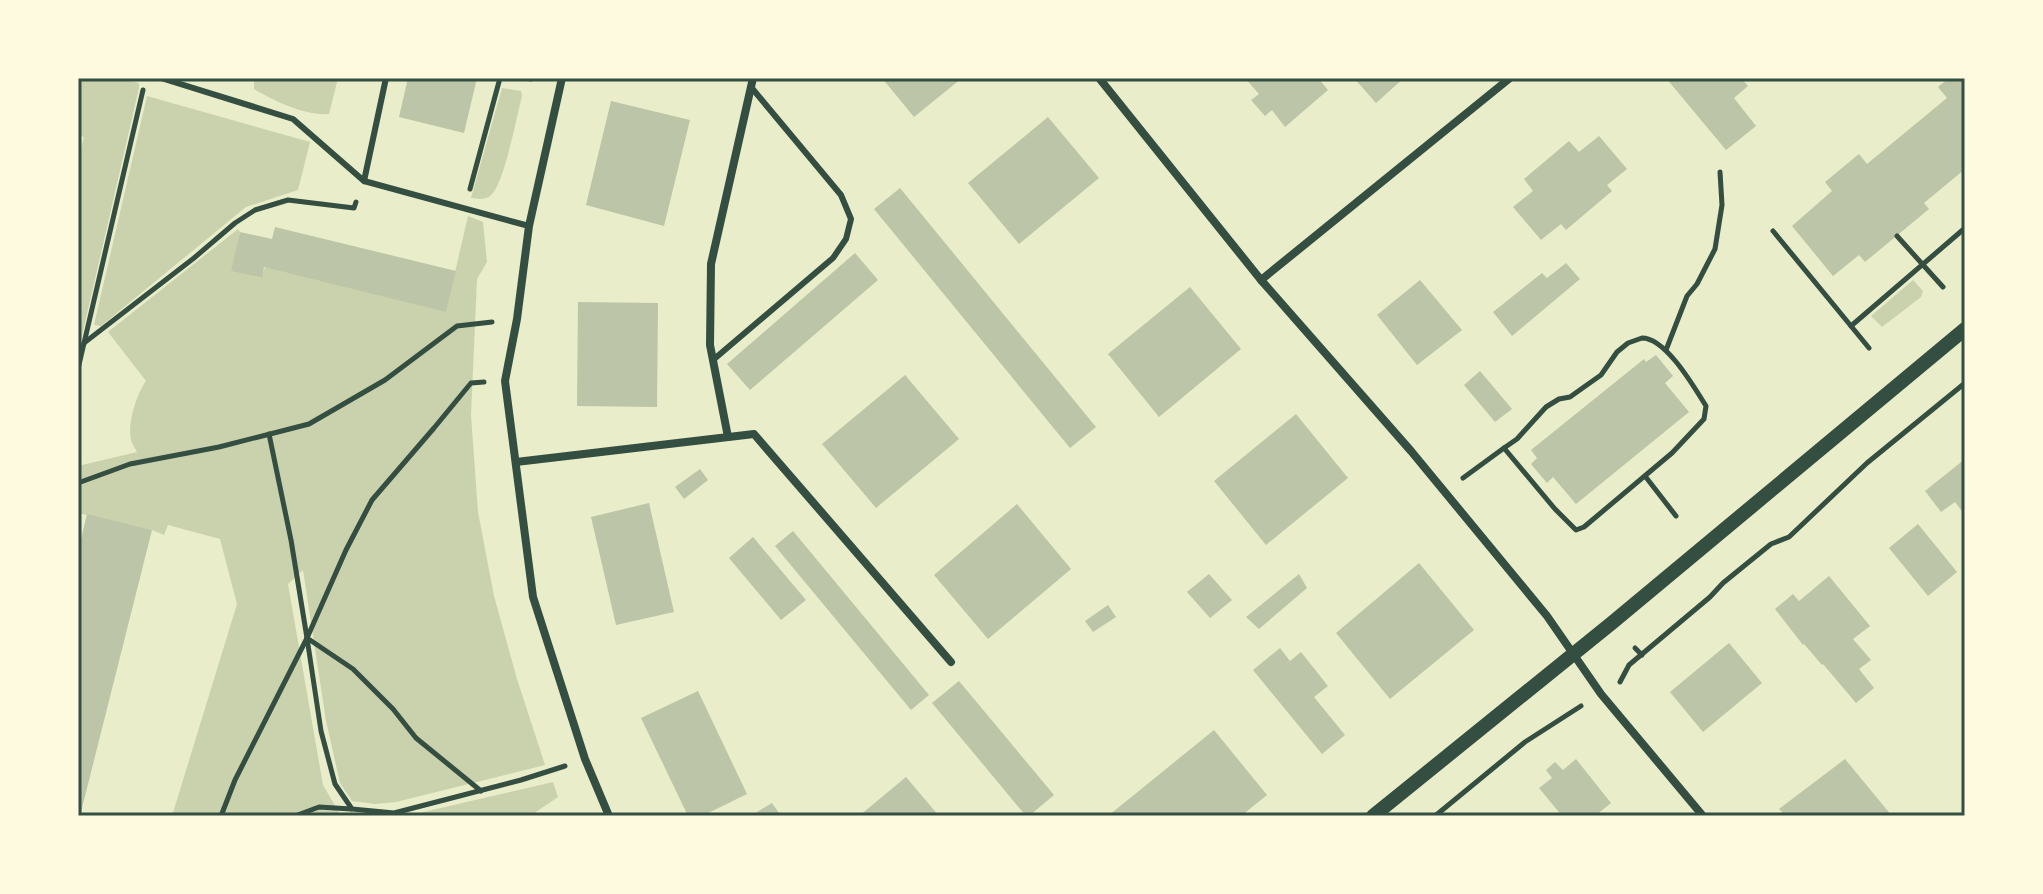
<svg xmlns="http://www.w3.org/2000/svg" width="2043" height="894" viewBox="0 0 2043 894" font-family="Inter,sans-serif">
  <style>
    .green { fill: #cad2ad }
    .building { fill: #bcc5a7 }
    .lines { fill: none; stroke-linecap: round; stroke-linejoin: round }
    .path { stroke: #344e41; stroke-width: 5 }
    .service { stroke: #344e41; stroke-width: 6 }
    .minor { stroke: #344e41; stroke-width: 8 }
    .tertiary { stroke: #344e41; stroke-width: 14 }
    .neatline { fill: none; stroke: #344e41; stroke-width: 3 }
  </style>
  <rect width="100%" height="100%" fill="#e9edc9"/>
  <g class="green">
    <polygon points="78,78 118,78 139,83 139,88 78,353 78,160 84,137 78,135"/>
    <path d="M254 78H338L329 114C305 116 274 101 254 89Z"/>
    <path d="M502 88 521 91 522 96C517 115 504 186 490 196 485 200 478 199 471 198Z"/>
    <polygon points="147,96 310,142 298,190 246,207 101,326 94,325"/>
    <path d="M468 216 483 222 487 262 477 279 471 415 478 512 494 596 517 679 545 765 396 802 375 804 352 801 340 783 326 721 303 570 288 584 323 785 341 816H172L237 604 220 539 168 525 164 535 152 530 78 513V466L137 452C135 448 132 444 131 440 127 424 137 393 146 381L108 332 238 229 240 232 232 271 261 278 265 267 446 311Z"/>
    <polygon points="1913,280 1923,291 1921,297 1882,327 1871,316"/>
    <polygon points="553,782 558,797 530,816 406,816"/>
  </g>
  <g class="building">
    <polygon points="408,78 477,78 464,133 399,117"/>
    <polygon points="882,78 962,78 914,117"/>
    <polygon points="1245,78 1318,78 1328,90 1285,127 1272,110 1265,116 1251,100 1259,94"/>
    <polygon points="1354,78 1404,78 1376,103"/>
    <polygon points="1666,78 1741,78 1748,86 1734,98 1756,126 1726,150"/>
    <polygon points="1949,78 1965,78 1965,169 1924,203 1929,209 1865,262 1859,255 1833,276 1792,226 1832,191 1825,182 1859,154 1867,164 1947,98 1938,87"/>
    <polygon points="611,101 690,120 664,226 586,205"/>
    <polygon points="1048,117 1099,178 1019,244 968,183"/>
    <polygon points="1599,136 1627,169 1607,185 1612,191 1566,230 1561,224 1541,240 1513,207 1533,191 1524,179 1569,141 1579,152"/>
    <polygon points="900,188 1096,427 1070,448 874,209"/>
    <polygon points="275,227 456,271 446,312 264,267 262,278 231,271 240,232 272,239"/>
    <polygon points="855,253 878,280 750,390 727,364"/>
    <polygon points="1566,263 1580,279 1512,336 1493,312 1542,273 1547,278"/>
    <polygon points="1420,280 1462,330 1417,365 1377,315"/>
    <polygon points="1190,287 1241,349 1159,417 1108,354"/>
    <polygon points="578,302 658,303 657,407 577,406"/>
    <polygon points="1656,355 1673,376 1665,383 1689,412 1576,504 1553,477 1547,483 1531,464 1537,458 1531,450 1644,359 1646,362"/>
    <polygon points="1480,371 1512,409 1495,422 1464,385"/>
    <polygon points="905,375 959,439 876,508 822,444"/>
    <polygon points="1296,414 1348,478 1266,545 1214,481"/>
    <polygon points="1965,459 1965,515 1955,502 1941,512 1925,491"/>
    <polygon points="700,469 708,480 684,499 675,487"/>
    <polygon points="649,503 674,612 616,625 591,517"/>
    <polygon points="1017,504 1071,569 988,639 934,575"/>
    <polygon points="87,514 152,530 80,816 78,816 78,552"/>
    <polygon points="1918,524 1957,572 1928,596 1889,548"/>
    <polygon points="793,531 929,695 911,710 775,546"/>
    <polygon points="753,537 806,600 781,620 729,558"/>
    <polygon points="1419,563 1474,630 1390,699 1336,633"/>
    <polygon points="1209,574 1232,600 1210,618 1187,592"/>
    <polygon points="1299,574 1307,588 1259,629 1246,617"/>
    <polygon points="1829,576 1870,626 1853,639 1871,660 1859,669 1874,688 1856,703 1823,664 1822,665 1804,644 1803,645 1775,609 1793,594 1799,601"/>
    <polygon points="1108,605 1116,617 1093,632 1085,621"/>
    <polygon points="1729,643 1762,683 1703,732 1670,692"/>
    <polygon points="1280,648 1290,661 1301,652 1328,686 1314,697 1345,735 1322,754 1253,670"/>
    <polygon points="959,681 1054,795 1029,816 1026,816 932,703"/>
    <polygon points="698,691 747,794 702,816 688,816 641,718"/>
    <polygon points="1214,730 1267,795 1241,816 1108,816"/>
    <polygon points="1576,759 1611,803 1595,816 1562,816 1539,788 1552,778 1546,770 1555,762 1563,770"/>
    <polygon points="1845,759 1892,816 1786,816 1779,809"/>
    <polygon points="906,777 939,816 859,816"/>
    <polygon points="772,803 781,816 760,816 757,812"/>
  </g>
  <g class="lines">
    <g class="path">
      <polyline points="527,78 531,79"/>
      <polyline points="470,189 500,78"/>
      <polyline points="1773,231 1851,326"/>
      <polyline points="1897,236 1943,287"/>
      <path d="M1642 338C1666 338 1694 387 1706 406L1704 419 1672 453 1584 527 1576 530 1555 509 1504 448 1517 439 1546 407 1559 399 1570 397 1584 387 1601 375 1617 352 1628 343Z"/>
      <polyline points="84,343 194,258 235,223 255,210 288,200 354,208 356,202"/>
      <polyline points="1869,348 1851,326 1965,228"/>
      <polyline points="1666,350 1687,296 1697,284 1715,249 1722,205 1720,172"/>
      <polyline points="78,369 143,90"/>
      <polyline points="269,434 291,540 307,638 353,669 393,709 416,738 481,791"/>
      <polyline points="1645,476 1676,516"/>
      <polyline points="1463,478 1504,448"/>
      <polyline points="78,483 130,464 219,447 309,424 385,380 457,326 492,322"/>
      <polyline points="307,638 321,731 335,784 352,809 394,813 521,780 565,766"/>
      <polyline points="1635,648 1642,655"/>
      <polyline points="1620,682 1629,665 1710,597 1723,583 1771,544 1789,537 1867,463 1965,383"/>
      <polyline points="221,816 235,780 307,638 346,550 372,500 434,428 471,383 484,382"/>
      <polyline points="295,816 319,807 351,809"/>
      <polyline points="1435,816 1525,742 1581,706"/>
    </g>
    <g class="service">
      <polyline points="161,78 293,119 364,181 386,78"/>
      <polyline points="364,181 529,226"/>
      <polyline points="713,360 833,258 846,239 851,219 841,195 751,87"/>
    </g>
    <g class="minor">
      <polyline points="562,78 529,226 517,319 505,381 533,597 585,759 609,816"/>
      <polyline points="1099,78 1261,280 1411,451 1547,616 1601,694 1703,816"/>
      <polyline points="1261,280 1510,78"/>
      <polyline points="728,437 710,345 711,264 753,78"/>
      <polyline points="516,462 754,434 951,662"/>
    </g>
    <polyline class="tertiary" points="1373,816 1613,622 1965,329"/>
  </g>
  <rect width="2043" height="894" fill="none" stroke="#fefae0" stroke-width="160"/>
  <rect x="80" y="80" width="1883" height="734" class="neatline"/>
</svg>
